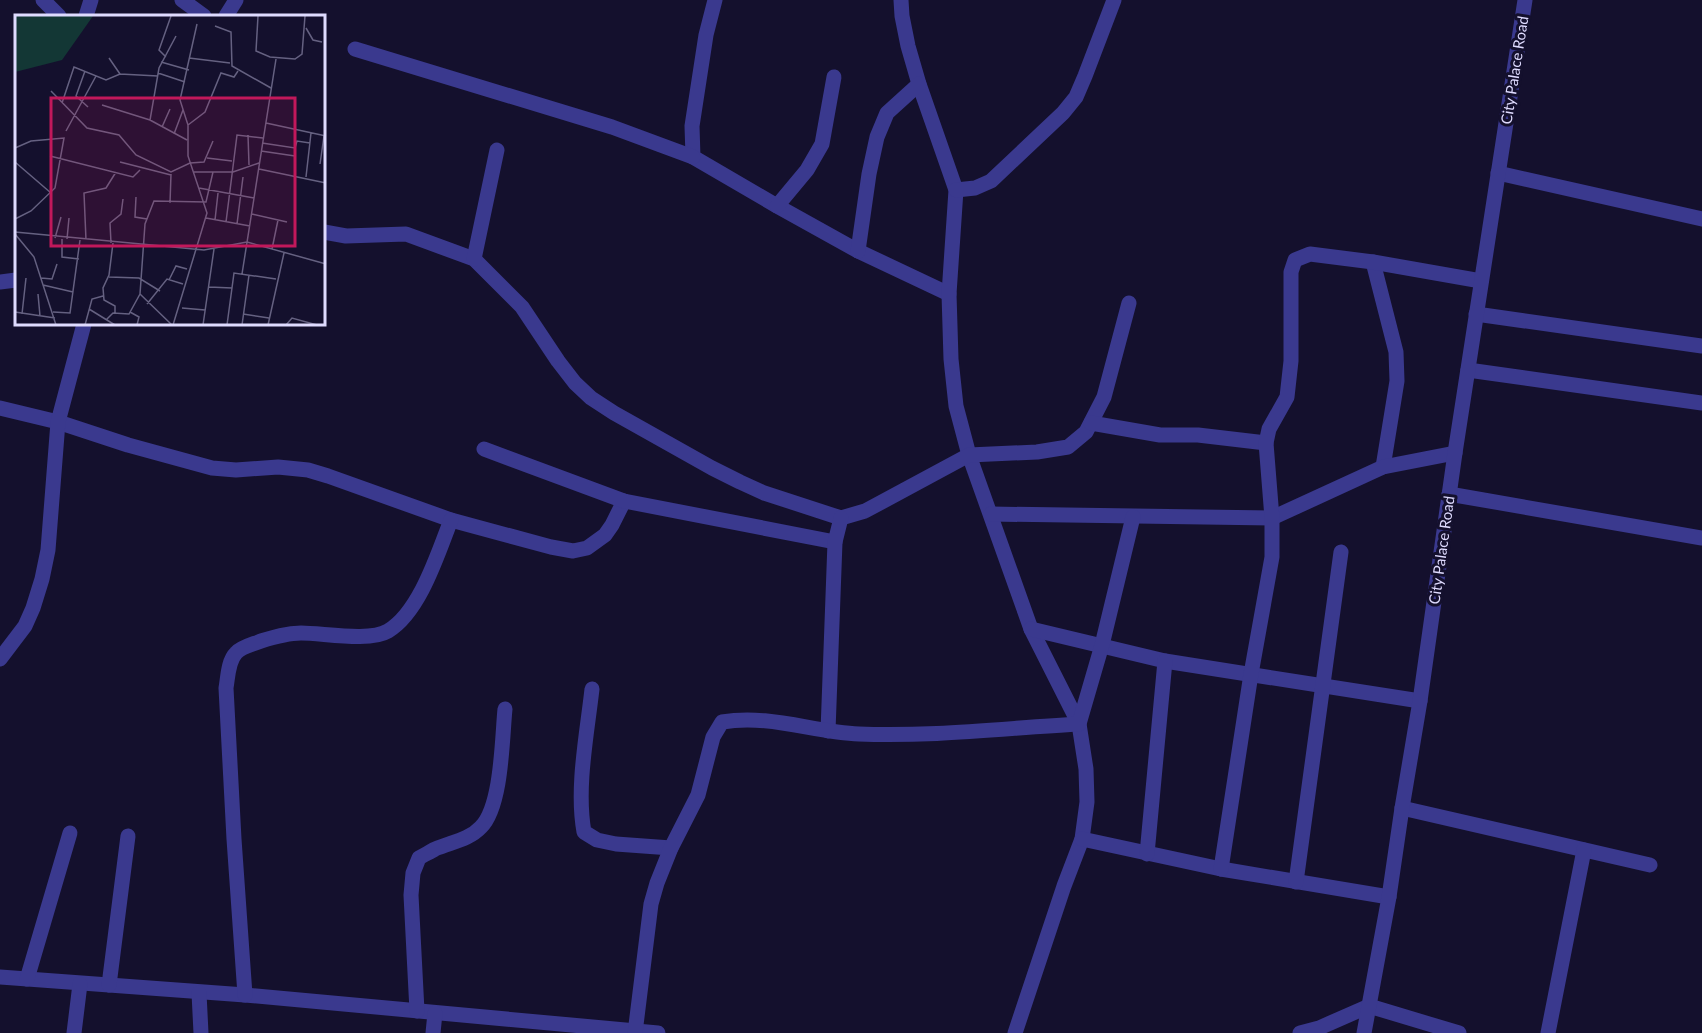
<svg xmlns="http://www.w3.org/2000/svg" width="1702" height="1033" viewBox="0 0 1702 1033" font-family="Lato,sans-serif">
  <style>
    .lines { fill: none; stroke-linecap: round; stroke-linejoin: round }
    .street { stroke: #3a398e; stroke-width: 15 }
    .labels { text-anchor: middle; dominant-baseline: central; stroke-width: 6; stroke-linejoin: round; paint-order: stroke }
    .street-label { font-size: 15px; fill: #dfdbff; stroke: #14102d }
    .inset-road { fill: none; stroke: #656181; stroke-width: 1.5 }
    .view { fill: #c2185b; fill-opacity: 0.15; stroke: #c2185b; stroke-width: 3 }
    .inset-edge { fill: none; stroke: #dfdbff; stroke-width: 3 }
  </style>
  <rect width="100%" height="100%" fill="#14102d"/>
  <g class="lines">
    <g class="street">
      <polyline points="43,0 59,16"/>
      <polyline points="182,0 204,16"/>
      <polyline points="715,0 706,35 692,126 693,157 777,206 858,251 949,294"/>
      <polyline points="901,0 902,16 908,46 919,84 956,190 949,294 951,359 956,406 969,455 1031,629 1079,724 1086,769 1087,802 1082,839 1064,886 1015,1033"/>
      <polyline points="86,16 91,0"/>
      <polyline points="226,16 236,0"/>
      <polyline points="355,49 612,127 693,157"/>
      <polyline points="1498,173 1702,219"/>
      <polyline points="956,190 975,188 991,181 1063,113 1076,97 1085,76 1114,0"/>
      <polyline points="777,206 807,170 822,144 834,77"/>
      <polyline points="324,232 346,236 406,234 474,259 522,307 558,361 575,383 591,398 614,413 712,468 740,482 764,493 841,518 865,511 969,455 1037,452 1068,447 1086,432 1104,397 1129,303"/>
      <polyline points="858,251 869,174 877,137 887,113 919,84"/>
      <polyline points="474,259 497,150"/>
      <polyline points="1373,262 1396,352 1397,381 1383,467"/>
      <polyline points="0,282 16,280"/>
      <polyline points="1476,314 1702,346"/>
      <polyline points="1468,370 1702,403"/>
      <polyline points="0,408 58,422 128,445 212,468 236,470 278,467 308,470 328,476 451,520 551,547 573,551 587,548 605,535 612,525 624,501"/>
      <polyline points="1091,423 1160,435 1198,435 1266,443"/>
      <polyline points="484,449 624,501 835,542"/>
      <polyline points="1449,494 1702,538"/>
      <polyline points="991,514 1272,518 1383,467 1455,453"/>
      <polyline points="1031,629 1165,661 1420,701"/>
      <polyline points="0,659 25,626 33,608 42,579 48,550 58,422 84,324"/>
      <path d="M592 689C587 734 576 788 584 832L597 840 616 844 671 848"/>
      <polyline points="828,731 835,542 841,518"/>
      <polyline points="1402,808 1650,865"/>
      <polyline points="1082,839 1221,869 1389,897"/>
      <polyline points="1147,854 1165,661"/>
      <polyline points="1221,869 1251,674 1272,557 1272,518 1266,443 1269,429 1287,397 1291,361 1291,272 1295,260 1310,254 1373,262 1481,281"/>
      <polyline points="1296,882 1341,552"/>
      <polyline points="0,977 245,995 658,1033"/>
      <polyline points="27,979 70,833"/>
      <polyline points="109,985 128,836"/>
      <polyline points="199,993 201,1033"/>
      <path d="M245 995 234 839 226 688C228 677 228 661 236 653 241 647 254 644 261 641 274 637 287 633 301 633 323 633 370 642 388 631 420 612 438 553 451 520"/>
      <polyline points="1369,1006 1459,1033"/>
      <path d="M417 1011 411 895 413 873 419 858C424 855 430 852 435 849 451 842 469 840 481 827 502 806 502 738 505 709"/>
      <polyline points="74,1033 80,984"/>
      <polyline points="433,1033 435,1013"/>
      <path d="M635 1033 651 904 657 883 671 848 698 795 713 737 722 722C769 714 813 732 859 734 932 737 1006 728 1079 724L1102 645 1133 517"/>
      <polyline points="1300,1033 1319,1028 1369,1006"/>
      <polyline points="1364,1033 1389,897 1402,808 1420,701 1455,453 1525,0"/>
      <polyline points="1548,1033 1584,850"/>
    </g>
  </g>
  <g class="labels">
    <g class="street-label">
      <text transform="translate(1514 70) rotate(-81)">City Palace Road</text>
      <text transform="translate(1441 550) rotate(-82)">City Palace Road</text>
    </g>
  </g>
  <g transform="translate(15 15)">
    <rect width="310" height="310" fill="#14102d"/>
    <path d="M0 1H78L47 45 0 57Z" fill="#133735"/>
    <path class="inset-road" d="M243 1 241 36 255 42 280 44 287 39 290 1M200 11 216 17 217 51 256 73M291 13 298 25 307 27M161 21 144 53 135 105 172 125M151 42 144 35 156 1M94 43 105 59M174 43 215 48M146 47 174 55M70 56 61 81 73 92M143 58 170 67M36 76 72 113 104 120 121 140 156 157 175 148 189 147 198 126M47 88 59 52 91 65 105 59 143 61M87 90 135 105M251 108 311 121M173 110 190 97 206 58 219 62 223 56M147 112 155 94M51 116 81 61M159 119 168 95M233 120 234 150M247 128 280 133 282 126 295 128M0 133 16 126 49 123 40 173 16 196 0 204M246 136 280 141M35 141 118 162 125 155M192 143 217 146M0 147 36 178M105 147 156 160M305 149 309 121M244 154 311 168M178 157H218L244 148M291 162 296 118M184 173 239 183M121 182 120 202 132 204M155 188 156 159M237 199 272 207M191 203 235 211M200 205 203 178M211 207 222 120 248 123M222 209 228 162M0 217 189 235 232 227M0 219 19 242 41 310M40 223 46 202M47 224V242L64 244M52 224 54 203M71 225 69 178 91 173 101 157M232 227 311 249M96 228 95 208 106 199 108 184M98 228 94 260 88 273 89 285 100 291V298M257 234 263 205M227 259 261 44M94 262 124 263 145 276M26 263 37 264 42 249M154 265 161 251 172 254M28 270 58 277M194 272 217 273M23 279 25 301M132 289 152 264 168 269M167 293 190 295M74 294 100 310M0 297 40 303M38 297 55 298 65 225M115 297 124 302 122 310M7 299 11 263M228 299 254 303M91 305 98 298 114 299 125 279M70 310 77 284 88 281M157 310 125 279 130 209 139 186 191 187 198 157M158 310 192 198 173 141V110L165 85 182 9M188 310 199 234M212 310 219 258 261 264M227 310 234 260M253 310 269 238M271 310 277 303 302 310"/>
    <path class="view" d="M36 83H280V231H36Z"/>
    <rect width="310" height="310" class="inset-edge"/>
  </g>
</svg>
